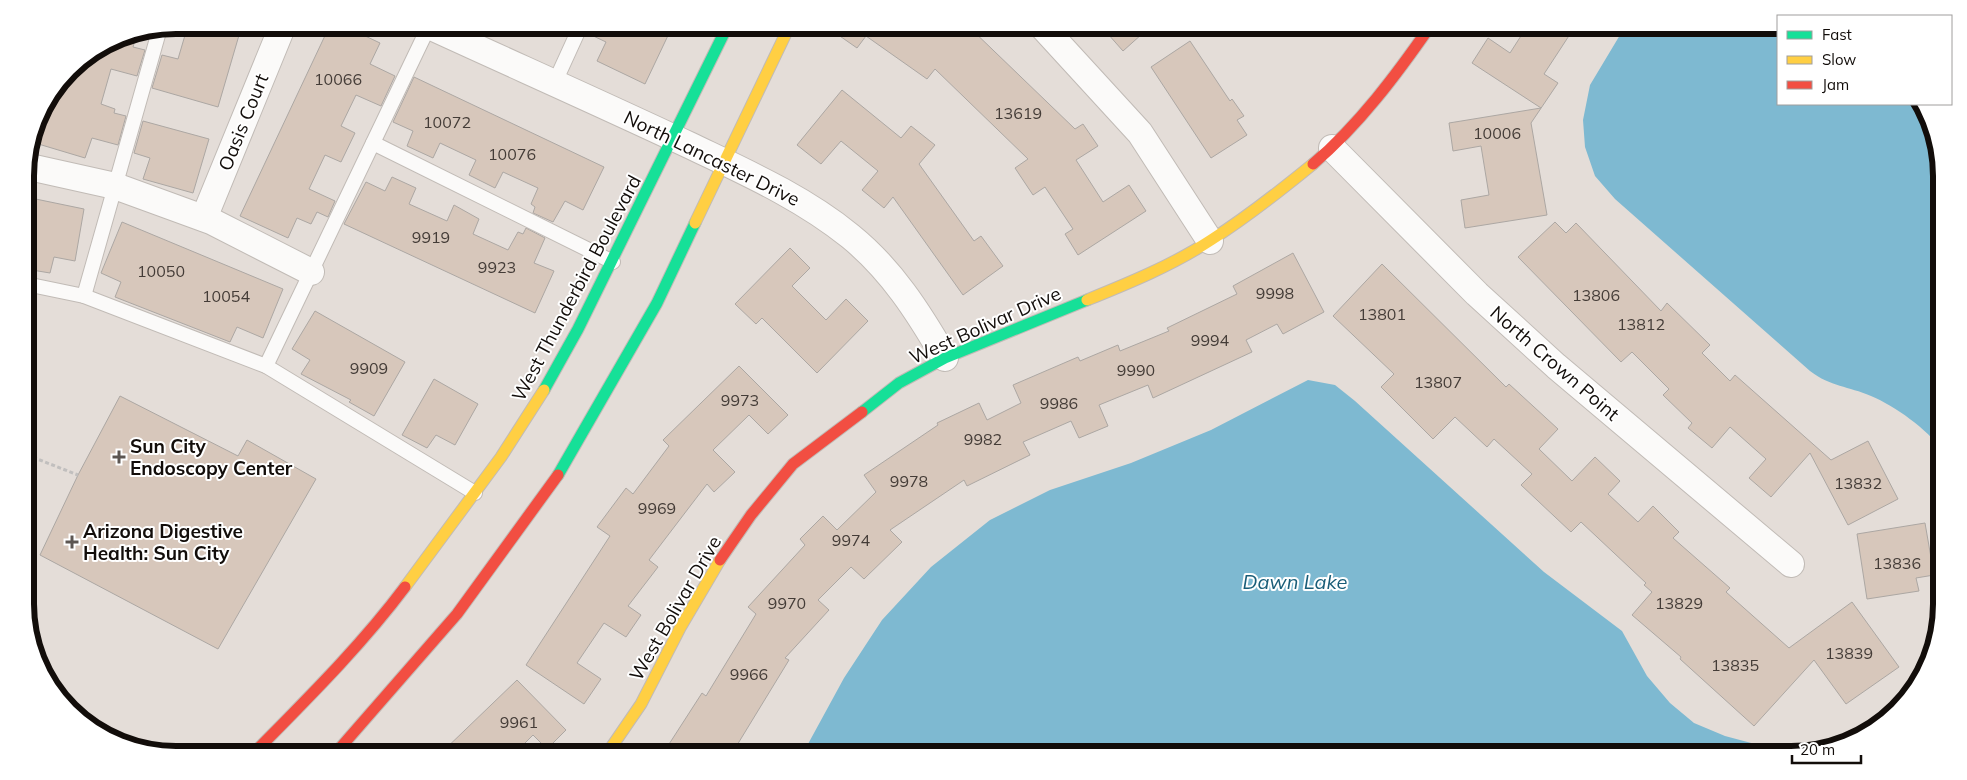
<svg xmlns="http://www.w3.org/2000/svg" width="1967" height="780" viewBox="0 0 1967 780" font-family="Mulish,sans-serif">
  <style>
    .water { fill: #7eb9d1 }
    .building { fill: #d7c7bb; stroke: #aca7a3 }
    .lines { fill: none; stroke-linecap: round; stroke-linejoin: round }
    .lane-casing { stroke: #c1bbb6; stroke-width: 16 }
    .street-casing { stroke: #c1bbb6; stroke-width: 28 }
    .fast-casing { stroke: #c1bbb6; stroke-width: 13 }
    .slow-casing { stroke: #c1bbb6; stroke-width: 13 }
    .jam-casing { stroke: #c1bbb6; stroke-width: 13 }
    .path { stroke: #c1bfbe; stroke-width: 3; stroke-dasharray: 4 2.5; stroke-linecap: butt }
    .lane { stroke: #fbfaf9; stroke-width: 14 }
    .street { stroke: #fbfaf9; stroke-width: 26 }
    .fast { stroke: #16e098; stroke-width: 11 }
    .slow { stroke: #ffcf43; stroke-width: 11 }
    .jam { stroke: #f24e42; stroke-width: 11 }
    .poi-dot { fill: #5c5652; stroke: #fff; stroke-width: 2 }
    .labels { text-anchor: middle; dominant-baseline: central; stroke-width: 4; stroke-linejoin: round; paint-order: stroke }
    .number-label { font-size: 16px; fill: #443c37 }
    .street-label { font-size: 19px; fill: #120d0a; stroke: #fff }
    .poi-label { font-size: 19px; font-weight: bold; fill: #120d0a; stroke: #fff; text-anchor: start }
    .water-label { font-size: 20px; font-style: italic; fill: #195d78; stroke: #fff }
    .rim { fill: none; stroke: #120d0a; stroke-width: 6 }
  </style>
  <rect width="100%" height="100%" fill="#e4ddd8"/>
  <g class="water">
    <path d="M1626 25H1778V104H1919L1941 156 1942 450C1927 429 1895 406 1871 396 1848 386 1831 387 1810 371L1615 199 1595 176 1585 147 1583 120 1590 85Z"/>
    <polygon points="1308,380 1335,385 1355,401 1544,572 1622,631 1647,676 1670,703 1694,723 1725,736 1755,744 1791,747 1826,745 1883,724 1840,747 1800,755 802,755 844,678 882,620 931,567 990,520 1050,490 1131,463 1211,430"/>
  </g>
  <g class="building">
    <polygon points="188,25 242,25 218,107 152,88 162,55 178,59"/>
    <polygon points="330,25 342,25 380,43 370,64 395,76 381,106 356,95 341,126 355,133 341,162 325,155 309,189 335,201 328,217 317,212 311,224 297,218 288,238 240,216"/>
    <polygon points="590,25 673,25 645,84 597,61 606,42 587,33"/>
    <polygon points="824,25 967,25 1075,129 1083,124 1098,146 1076,160 1103,202 1129,185 1146,211 1078,255 1065,234 1073,229 1045,187 1033,195 1015,168 1028,159 935,69 927,79 866,36 857,48"/>
    <polygon points="1100,25 1152,25 1123,51"/>
    <polygon points="1528,25 1576,25 1544,74 1558,83 1531,123 1547,215 1465,228 1461,200 1489,195 1481,146 1453,151 1449,123 1541,108 1472,63 1488,38 1510,53"/>
    <polygon points="137,33 133,47 145,50 137,76 111,69 101,104 115,109 114,113 126,116 118,145 92,138 85,158 35,143 46,102 76,63 119,36"/>
    <polygon points="1190,41 1230,101 1232,99 1244,116 1237,120 1247,135 1211,158 1151,67"/>
    <polygon points="414,77 604,167 583,210 565,201 553,222 533,213 535,207 531,204 538,188 503,172 495,188 469,175 476,160 440,143 433,158 407,146 413,131 393,122"/>
    <polygon points="842,90 901,138 911,126 935,145 919,164 974,241 981,236 1003,266 963,295 893,197 884,208 862,190 878,171 841,141 821,164 797,145"/>
    <polygon points="143,121 209,139 193,193 143,179 150,158 134,153"/>
    <polygon points="392,177 416,188 409,204 447,221 454,205 479,219 473,234 508,250 518,232 523,234 526,228 545,238 534,263 554,271 535,313 344,224 366,182 385,191"/>
    <polygon points="26,197 84,209 75,261 54,257 50,273 26,269"/>
    <polygon points="122,222 283,289 263,338 237,327 230,342 115,297 121,282 101,273"/>
    <polygon points="1555,222 1566,233 1576,223 1661,311 1667,303 1710,345 1702,353 1730,381 1735,375 1831,460 1868,441 1898,499 1848,525 1810,453 1771,497 1749,478 1766,459 1730,427 1712,448 1688,428 1692,423 1663,395 1669,389 1632,352 1621,362 1518,257"/>
    <polygon points="790,248 810,268 792,286 826,320 846,299 868,321 817,373 762,318 756,324 735,304"/>
    <polygon points="1293,253 1324,312 1283,334 1277,324 1246,340 1252,352 1153,398 1148,385 1099,405 1108,426 1079,438 1071,421 1023,442 1030,455 967,486 964,480 890,530 902,542 864,579 851,567 818,600 829,610 785,658 789,660 731,755 662,755 702,693 706,696 756,614 748,607 805,545 800,539 823,516 837,530 876,492 864,475 938,425 937,423 979,403 987,420 1021,403 1013,385 1078,357 1080,361 1118,345 1120,351 1169,331 1167,328 1237,294 1233,286"/>
    <polygon points="1382,264 1506,387 1509,384 1558,429 1539,449 1572,481 1595,457 1620,481 1608,494 1638,522 1653,506 1679,532 1673,538 1730,588 1726,592 1789,648 1852,602 1899,667 1846,704 1814,660 1754,726 1680,659 1681,657 1632,615 1652,592 1644,585 1646,583 1581,522 1571,532 1521,485 1532,474 1494,439 1487,447 1455,417 1433,439 1381,387 1394,374 1333,316"/>
    <polygon points="315,311 405,362 374,416 349,402 351,400 301,374 310,360 292,349"/>
    <polygon points="739,366 788,415 768,434 749,415 713,450 735,472 714,492 707,484 649,560 658,567 628,606 641,615 626,637 604,623 577,663 601,679 584,704 526,665 610,536 597,527 626,488 633,494 669,446 663,440"/>
    <polygon points="434,379 478,404 455,445 436,435 427,448 402,435"/>
    <polygon points="120,396 238,456 247,440 316,479 218,649 40,555 78,475"/>
    <polygon points="1925,523 1934,575 1916,578 1919,591 1867,599 1857,534"/>
    <polygon points="517,680 566,730 547,749 533,735 513,755 439,755"/>
  </g>
  <g class="lines">
    <defs>
      <g id="lane">
        <polyline points="555,82 581,25"/>
        <polyline points="373,143 613,262"/>
        <polyline points="26,284 84,296 160,28"/>
        <polyline points="84,296 266,366 475,493"/>
        <polyline points="266,366 429,26"/>
      </g>
      <g id="street">
        <path d="M427 25C514 65 602 104 689 145 745 172 802 197 850 236 891 269 919 313 945 358"/>
        <polyline points="1041,25 1140,133 1210,241"/>
        <polyline points="1332,148 1477,294 1556,366 1791,564"/>
        <polyline points="25,166 115,186 211,221 311,272"/>
        <polyline points="204,218 283,25"/>
      </g>
      <g id="fast">
        <polyline points="544,390 578,329 728,25"/>
        <polyline points="862,412 899,383 945,358 1087,300"/>
        <polyline points="558,475 657,303 695,223"/>
      </g>
      <g id="slow">
        <polyline points="695,223 790,25"/>
        <path d="M1087 300C1129 283 1173 265 1211 240 1247 217 1280 191 1313 164"/>
        <polyline points="405,587 501,457 544,390"/>
        <polyline points="606,755 641,704 680,628 720,560"/>
      </g>
      <g id="jam">
        <path d="M1313 164C1359 125 1397 74 1431 25"/>
        <polyline points="720,560 751,515 793,464 862,412"/>
        <path d="M252 755C305 701 360 647 405 587"/>
        <polyline points="334,755 457,614 558,475"/>
      </g>
    </defs>
    <use href="#lane" class="lane-casing"/>
    <use href="#street" class="street-casing"/>
    <use href="#fast" class="fast-casing"/>
    <use href="#slow" class="slow-casing"/>
    <use href="#jam" class="jam-casing"/>
    <polyline class="path" points="27,455 78,475"/>
    <use href="#lane" class="lane"/>
    <use href="#street" class="street"/>
    <use href="#fast" class="fast"/>
    <use href="#slow" class="slow"/>
    <use href="#jam" class="jam"/>
  </g>
  <g class="poi-dot">
    <path d="M116.5 449.5h5v5h5v5h-5v5h-5v-5h-5v-5h5z"/>
    <path d="M69.5 534.5h5v5h5v5h-5v5h-5v-5h-5v-5h5z"/>
  </g>
  <g class="labels">
    <g class="number-label">
      <text x="338" y="79">10066</text>
      <text x="1018" y="113">13619</text>
      <text x="447" y="122">10072</text>
      <text x="1497" y="133">10006</text>
      <text x="512" y="154">10076</text>
      <text x="431" y="237">9919</text>
      <text x="497" y="267">9923</text>
      <text x="161" y="271">10050</text>
      <text x="1275" y="293">9998</text>
      <text x="1596" y="295">13806</text>
      <text x="226" y="296">10054</text>
      <text x="1382" y="314">13801</text>
      <text x="1641" y="324">13812</text>
      <text x="1210" y="340">9994</text>
      <text x="369" y="368">9909</text>
      <text x="1136" y="370">9990</text>
      <text x="1438" y="382">13807</text>
      <text x="740" y="400">9973</text>
      <text x="1059" y="403">9986</text>
      <text x="983" y="439">9982</text>
      <text x="909" y="481">9978</text>
      <text x="1858" y="483">13832</text>
      <text x="657" y="508">9969</text>
      <text x="851" y="540">9974</text>
      <text x="1897" y="563">13836</text>
      <text x="787" y="603">9970</text>
      <text x="1679" y="603">13829</text>
      <text x="1849" y="653">13839</text>
      <text x="1735" y="665">13835</text>
      <text x="749" y="674">9966</text>
      <text x="519" y="722">9961</text>
    </g>
    <g class="street-label">
      <text transform="translate(243 122) rotate(-68)">Oasis Court</text>
      <text transform="translate(712 158) rotate(26)">North Lancaster Drive</text>
      <text transform="translate(576 288) rotate(-62)">West Thunderbird Boulevard</text>
      <text transform="translate(985 325) rotate(-24)">West Bolivar Drive</text>
      <text transform="translate(1555 363) rotate(41)">North Crown Point</text>
      <text transform="translate(675 608) rotate(-60)">West Bolivar Drive</text>
    </g>
    <g class="poi-label">
      <text x="130" y="446">Sun City<tspan x="130" dy="22">Endoscopy Center</tspan></text>
      <text x="83" y="531">Arizona Digestive<tspan x="83" dy="22">Health: Sun City</tspan></text>
    </g>
    <g class="water-label">
      <text x="1295" y="581">Dawn Lake</text>
    </g>
  </g>
  <path d="M0 0H1967V780H0ZM176 34H1791A142 142 0 0 1 1933 176V604A142 142 0 0 1 1791 746H176A142 142 0 0 1 34 604V176A142 142 0 0 1 176 34Z" fill="#fff" fill-rule="evenodd"/>
  <path class="rim" d="M176 34H1791A142 142 0 0 1 1933 176V604A142 142 0 0 1 1791 746H176A142 142 0 0 1 34 604V176A142 142 0 0 1 176 34Z"/>
  <rect x="1777" y="15" width="175" height="90" fill="#ffffff" stroke="#a09e9d"/>
  <rect x="1787" y="31" width="25" height="8" fill="#16e098" stroke="#a09e9d"/>
  <text x="1822" y="40" font-size="15" fill="#120d0a">Fast</text>
  <rect x="1787" y="56" width="25" height="8" fill="#ffcf43" stroke="#a09e9d"/>
  <text x="1822" y="65" font-size="15" fill="#120d0a">Slow</text>
  <rect x="1787" y="81" width="25" height="8" fill="#f24e42" stroke="#a09e9d"/>
  <text x="1822" y="90" font-size="15" fill="#120d0a">Jam</text>
  <path d="M1792 755v8h69v-8" fill="none" stroke="#120d0a" stroke-width="2.5"/>
  <text x="1800" y="755" font-size="15" fill="#120d0a" stroke="#ffffff" stroke-width="4" paint-order="stroke">20 m</text>
</svg>
